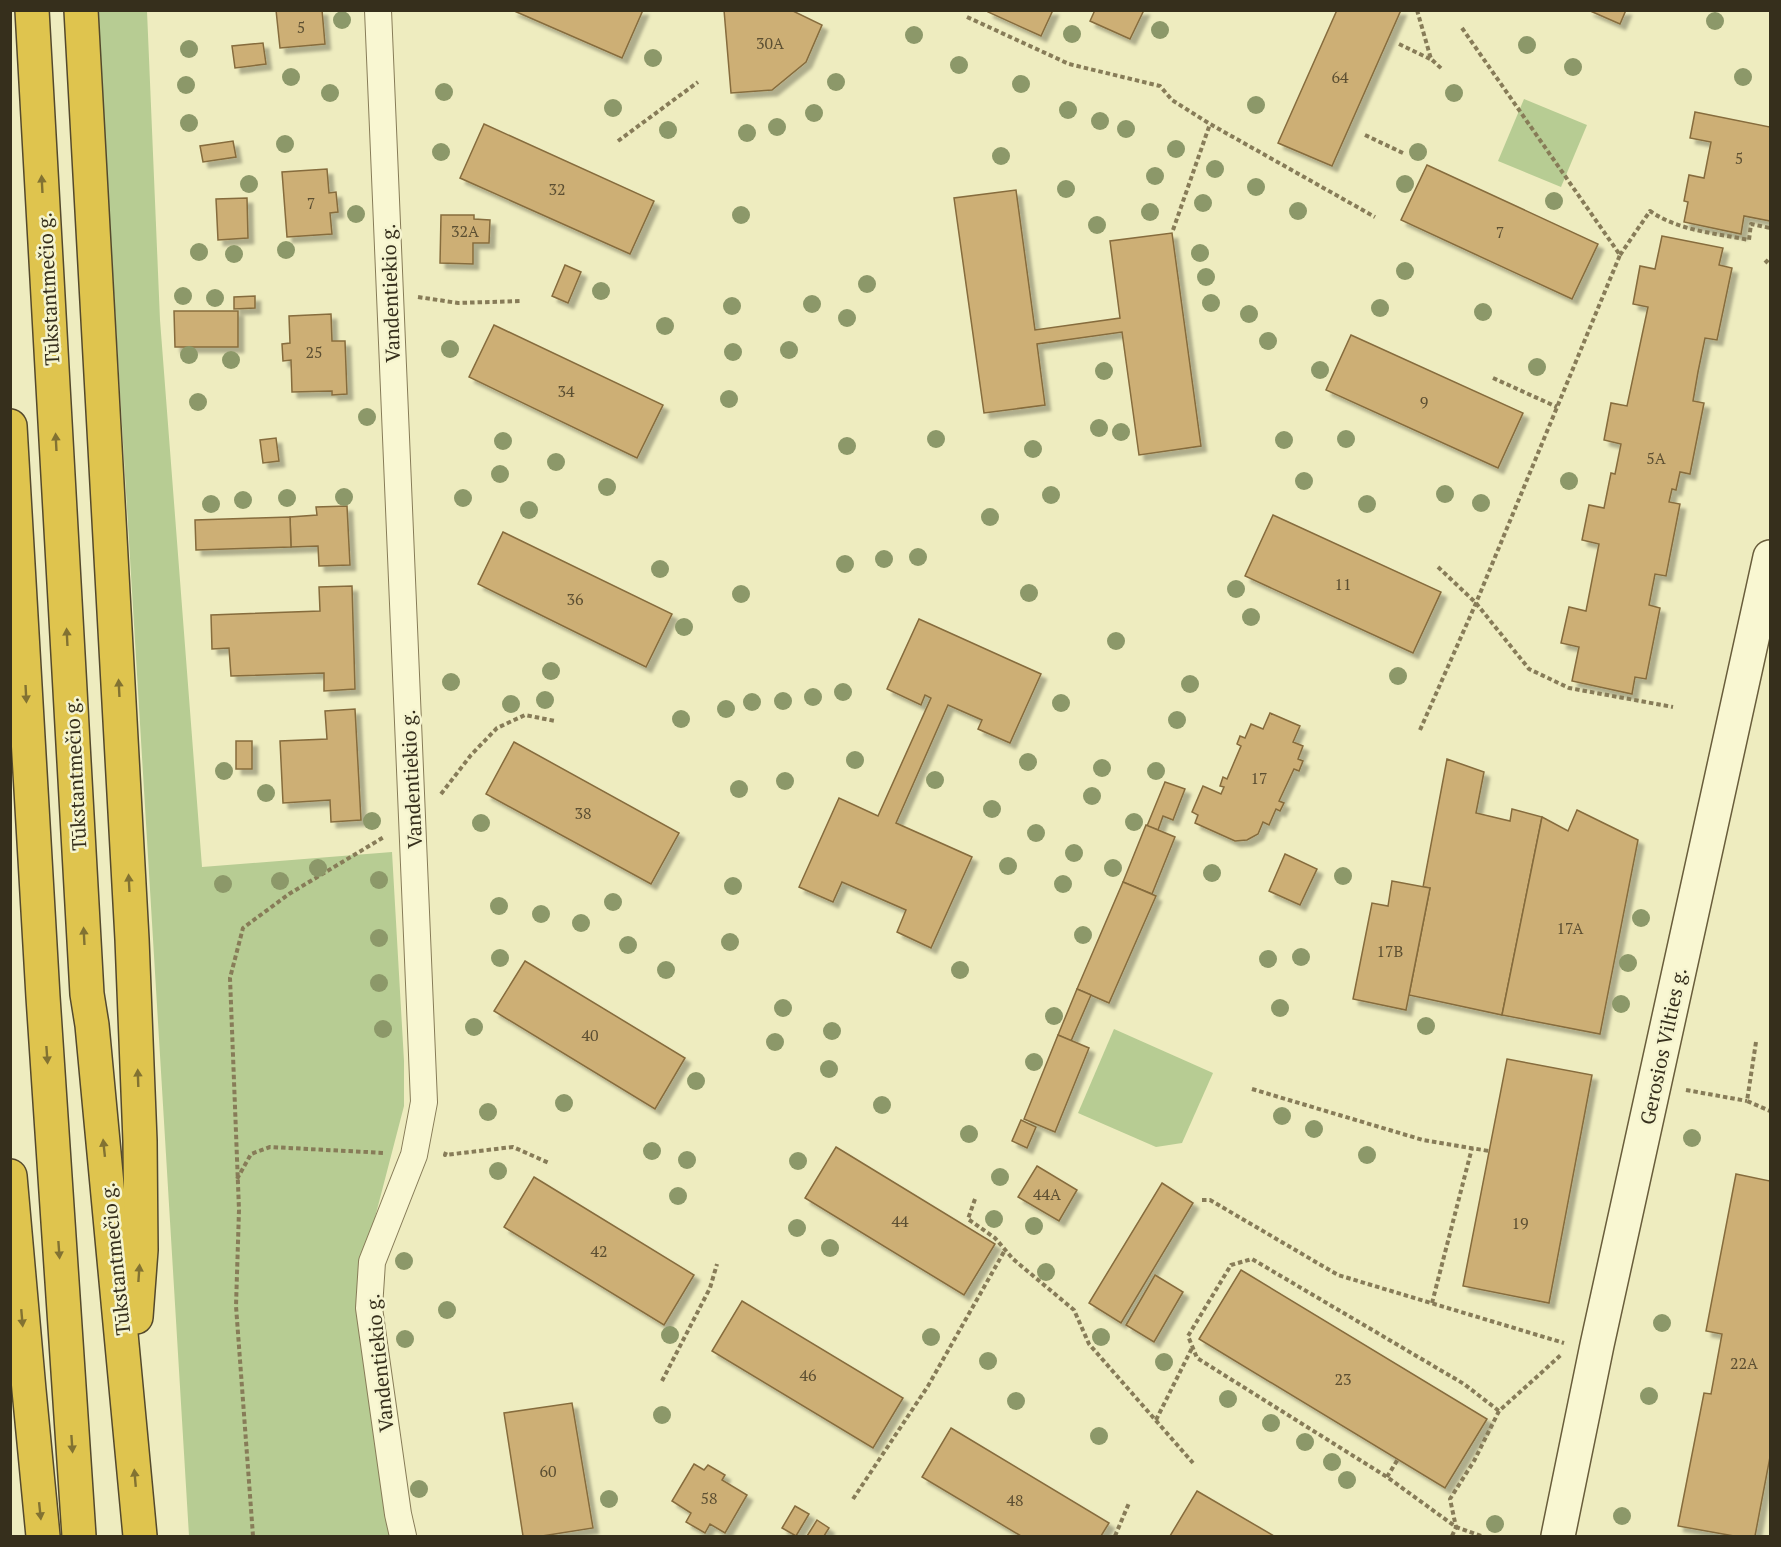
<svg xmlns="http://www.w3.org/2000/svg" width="1781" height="1547" viewBox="0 0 1781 1547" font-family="'PT Serif',serif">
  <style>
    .green { fill: #b7cc93 }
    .building { fill: #cdaf75; stroke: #866c3d; stroke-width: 1.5; filter: url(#shadow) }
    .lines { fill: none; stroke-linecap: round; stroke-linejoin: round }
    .street-casing { stroke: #877c58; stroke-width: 28 }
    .secondary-casing { stroke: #695d3b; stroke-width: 36 }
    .highway-casing { stroke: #54492c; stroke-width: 36 }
    .path { stroke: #877c58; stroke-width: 4; stroke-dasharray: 4.5 3; stroke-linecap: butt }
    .street { stroke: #f9f7d2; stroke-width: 26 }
    .secondary { stroke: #f9f7d2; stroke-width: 33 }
    .highway { stroke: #dfc44e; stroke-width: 33 }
    .tree { fill: #8c9869 }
    .oneway { fill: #827232 }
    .labels { text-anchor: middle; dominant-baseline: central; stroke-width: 5; stroke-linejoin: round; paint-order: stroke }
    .number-label { font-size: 16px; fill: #5c4f32 }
    .street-label { font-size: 20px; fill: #362f1c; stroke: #f5f4cf }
  </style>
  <defs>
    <filter id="shadow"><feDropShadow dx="5.5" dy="5.5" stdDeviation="1.5" flood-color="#0004"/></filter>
  </defs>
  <rect width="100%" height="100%" fill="#eeecbf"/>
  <g class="green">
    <polygon points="97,11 147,11 160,320 202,867 392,852 404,1061 404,1106 372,1229 391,1536 189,1536"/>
    <polygon points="1524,99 1587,125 1561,187 1498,161"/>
    <polygon points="1114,1029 1213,1073 1182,1143 1156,1147 1078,1113"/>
  </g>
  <g class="building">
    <polygon points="276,10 322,10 325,44 280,48"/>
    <polygon points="512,10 643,10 622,58"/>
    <polygon points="724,10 791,10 822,25 806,62 772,90 731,93"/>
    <polygon points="989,10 1053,10 1041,36 988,12"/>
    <polygon points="1095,10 1144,10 1130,39 1090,21"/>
    <polygon points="1337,10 1401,10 1332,166 1278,143"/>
    <polygon points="1588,10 1626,10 1620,24"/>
    <polygon points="263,43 266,64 235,68 232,46"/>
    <polygon points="1695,112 1770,127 1770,221 1744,216 1741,234 1684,222 1688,202 1684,201 1689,175 1704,178 1711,142 1690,138"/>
    <polygon points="484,124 654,201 630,254 460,178"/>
    <polygon points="233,141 236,157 203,162 200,146"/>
    <polygon points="1427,165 1598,244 1572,299 1401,220"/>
    <polygon points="327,169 329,193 336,192 338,212 330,213 332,234 287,237 282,172"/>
    <polygon points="1016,190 1035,330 1120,318 1110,241 1172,233 1201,446 1139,455 1122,332 1037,344 1045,405 984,413 954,198"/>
    <polygon points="247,198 248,238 218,240 216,199"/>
    <polygon points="441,215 474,215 474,219 490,220 489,243 473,243 473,264 440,263"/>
    <polygon points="1662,236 1723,248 1719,265 1732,268 1717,340 1705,338 1698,372 1693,401 1704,403 1690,474 1680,472 1676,490 1672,489 1669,502 1680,504 1666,576 1655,574 1649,605 1660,608 1646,679 1635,677 1632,694 1572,681 1579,647 1561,643 1569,607 1586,611 1599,544 1582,540 1589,505 1604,508 1611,473 1615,474 1621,444 1604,440 1611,403 1627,406 1648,307 1633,304 1640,266 1655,269"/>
    <polygon points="565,265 581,272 568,303 552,296"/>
    <polygon points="255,296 255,308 234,309 234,297"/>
    <polygon points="174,311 238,311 238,347 175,347"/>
    <polygon points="331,314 332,341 345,341 347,394 332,395 332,391 292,392 291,360 283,361 282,344 290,343 289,316"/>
    <polygon points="494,325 663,405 637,458 469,377"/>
    <polygon points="1351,335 1523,413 1498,468 1326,390"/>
    <polygon points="276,438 279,461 263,463 260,440"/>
    <polygon points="347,506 350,565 319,566 318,546 291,547 290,517 317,515 316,507"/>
    <polygon points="1273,515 1441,592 1413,653 1245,576"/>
    <polygon points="290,517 291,547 196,550 195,520"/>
    <polygon points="503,532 672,614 646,667 478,584"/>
    <polygon points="352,586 355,689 324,691 324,673 231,676 229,648 212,649 211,615 320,611 319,587"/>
    <polygon points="919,619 1041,674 1010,743 978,729 982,720 948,705 896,823 972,857 931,948 897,932 906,910 842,882 833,902 799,887 839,798 878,816 931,698 925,695 921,705 887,689"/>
    <polygon points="355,709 361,820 331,822 330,800 283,803 280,741 327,739 325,711"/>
    <polygon points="1270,713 1300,726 1293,742 1303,746 1298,759 1303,761 1299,771 1294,769 1279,801 1284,803 1280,811 1276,809 1269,825 1263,822 1258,834 1247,840 1235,841 1195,823 1198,815 1192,812 1203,786 1221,794 1224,787 1220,786 1223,777 1227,779 1241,746 1237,744 1240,736 1245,738 1251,724 1263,729"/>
    <rect x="236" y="741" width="16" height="28"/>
    <polygon points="514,742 679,833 651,884 486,794"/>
    <polygon points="1447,759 1484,772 1476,813 1510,821 1512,809 1542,817 1502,1015 1409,995 1430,888 1423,887"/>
    <polygon points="1165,782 1185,789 1173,820 1163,816 1158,830 1147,826"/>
    <polygon points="1577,810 1638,840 1600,1034 1502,1015 1542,817 1568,831"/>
    <polygon points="1146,825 1175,837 1152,894 1123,882"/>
    <polygon points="1285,854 1317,869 1300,905 1269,891"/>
    <polygon points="1392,881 1430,888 1406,1010 1353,999 1372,903 1388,906"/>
    <polygon points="1123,882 1156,896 1109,1003 1077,989"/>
    <polygon points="525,961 685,1058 655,1109 494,1011"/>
    <polygon points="1077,989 1091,995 1071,1041 1058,1035"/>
    <polygon points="1058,1035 1089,1048 1055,1132 1024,1119"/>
    <polygon points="1507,1059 1592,1075 1549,1303 1463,1286"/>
    <polygon points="1021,1120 1036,1127 1027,1148 1012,1141"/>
    <polygon points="836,1147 995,1244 964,1295 805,1198"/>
    <polygon points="1037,1166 1077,1190 1059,1221 1018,1197"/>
    <polygon points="1736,1174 1770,1181 1770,1457 1755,1536 1734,1536 1678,1526 1704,1393 1711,1394 1722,1334 1706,1331"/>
    <polygon points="534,1177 694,1275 664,1325 504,1227"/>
    <polygon points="1162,1183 1193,1203 1121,1323 1089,1303"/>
    <polygon points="1241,1270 1487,1419 1445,1488 1199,1339"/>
    <polygon points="1155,1275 1183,1292 1154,1342 1126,1325"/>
    <polygon points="742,1301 903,1398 873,1448 712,1351"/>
    <polygon points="572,1403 593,1528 542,1536 523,1536 504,1413"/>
    <polygon points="951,1428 1109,1523 1101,1536 1021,1536 922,1477"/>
    <polygon points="694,1464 704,1470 708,1465 725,1475 722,1480 747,1495 725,1533 710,1524 705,1533 686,1522 691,1513 672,1501"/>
    <polygon points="1197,1491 1274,1536 1170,1536"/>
    <polygon points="795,1506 809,1514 796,1536 782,1528"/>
    <polygon points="817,1520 829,1528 824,1536 807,1536"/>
  </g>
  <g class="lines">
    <defs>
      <polyline id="street" points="378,10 424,1102 414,1155 372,1262 369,1308 398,1514 403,1536"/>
      <polyline id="secondary" points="1558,1536 1597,1345 1770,557"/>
      <g id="highway">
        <polyline points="32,10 87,994 92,1025 140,1536"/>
        <polyline points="81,10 132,939 140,1141 141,1250 136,1317"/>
        <polyline points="10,426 43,997 79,1536"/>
        <polyline points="10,1176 29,1390 43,1536"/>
      </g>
    </defs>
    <use href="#street" class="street-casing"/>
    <use href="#secondary" class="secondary-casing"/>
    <use href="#highway" class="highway-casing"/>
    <g class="path">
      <polyline points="1417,10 1431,59 1443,70"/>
      <polyline points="967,17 1069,64 1160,86 1172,100 1210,124 1375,217"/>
      <polyline points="1399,44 1430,59"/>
      <polyline points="1365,135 1405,154"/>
      <polyline points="618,141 698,82"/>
      <polyline points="1173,230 1210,124"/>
      <path d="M1620 255 1650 211C1679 231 1715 233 1749 240L1751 224 1770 228"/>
      <polyline points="1765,263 1770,258"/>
      <polyline points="418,297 458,303 520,301"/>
      <polyline points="1493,378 1557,407"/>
      <polyline points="1438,567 1476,603 1529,669 1569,688 1673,707"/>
      <polyline points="1420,730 1476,603 1620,255 1462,28"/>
      <polyline points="441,794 471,755 497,728 525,715 555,721"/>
      <polyline points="1756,1042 1747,1101 1770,1111"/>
      <polyline points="1252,1089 1423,1140 1489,1151"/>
      <polyline points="1686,1090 1747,1101"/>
      <polyline points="446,1152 445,1155 513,1147 549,1163"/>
      <polyline points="237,1179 251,1154 270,1147 385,1153"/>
      <polyline points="975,1199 968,1219 995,1238 1013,1259 1074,1310 1089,1344 1193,1463"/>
      <polyline points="1202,1200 1210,1200 1338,1275 1564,1343"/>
      <polyline points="1432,1303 1472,1148"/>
      <polyline points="662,1381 710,1288 717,1264"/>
      <polyline points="1156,1420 1192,1348"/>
      <polyline points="1387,1477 1398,1459"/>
      <polyline points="853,1499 928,1386 1005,1250"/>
      <polyline points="253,1536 236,1306 239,1210 230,978 243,928 289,894 384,837"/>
      <polyline points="1115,1536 1129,1503"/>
      <polyline points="1452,1536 1456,1527 1450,1499 1474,1461 1499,1411 1562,1354"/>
      <polyline points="1481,1536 1456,1527 1387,1477 1197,1358 1188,1336 1231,1265 1252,1259 1464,1384 1499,1411"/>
    </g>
    <use href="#street" class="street"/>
    <use href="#secondary" class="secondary"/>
    <use href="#highway" class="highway"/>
  </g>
  <g class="tree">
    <circle cx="342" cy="20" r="9"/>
    <circle cx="1715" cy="21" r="9"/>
    <circle cx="1160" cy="30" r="9"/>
    <circle cx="1072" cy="34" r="9"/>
    <circle cx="914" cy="35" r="9"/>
    <circle cx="1527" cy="45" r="9"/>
    <circle cx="189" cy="49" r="9"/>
    <circle cx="653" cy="58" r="9"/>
    <circle cx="959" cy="65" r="9"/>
    <circle cx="1573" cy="67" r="9"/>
    <circle cx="291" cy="77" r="9"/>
    <circle cx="1743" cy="77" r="9"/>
    <circle cx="836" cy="82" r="9"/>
    <circle cx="1021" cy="84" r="9"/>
    <circle cx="186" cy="85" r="9"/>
    <circle cx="444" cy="92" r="9"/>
    <circle cx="330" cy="93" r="9"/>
    <circle cx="1454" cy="93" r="9"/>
    <circle cx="1256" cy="105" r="9"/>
    <circle cx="613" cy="108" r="9"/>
    <circle cx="1068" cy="110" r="9"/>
    <circle cx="814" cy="113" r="9"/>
    <circle cx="1100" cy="121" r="9"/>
    <circle cx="189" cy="123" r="9"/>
    <circle cx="777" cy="127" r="9"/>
    <circle cx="1126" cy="129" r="9"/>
    <circle cx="668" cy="130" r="9"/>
    <circle cx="747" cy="133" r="9"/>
    <circle cx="285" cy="144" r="9"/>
    <circle cx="1176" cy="149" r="9"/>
    <circle cx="441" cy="152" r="9"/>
    <circle cx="1418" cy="152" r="9"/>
    <circle cx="1001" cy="156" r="9"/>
    <circle cx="1215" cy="169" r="9"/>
    <circle cx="1155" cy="176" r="9"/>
    <circle cx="249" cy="184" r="9"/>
    <circle cx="1405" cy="184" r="9"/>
    <circle cx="1256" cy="187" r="9"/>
    <circle cx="1066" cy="189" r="9"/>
    <circle cx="1554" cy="201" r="9"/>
    <circle cx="1203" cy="203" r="9"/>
    <circle cx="1298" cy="211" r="9"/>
    <circle cx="1150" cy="212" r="9"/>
    <circle cx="356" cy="214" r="9"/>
    <circle cx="741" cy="215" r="9"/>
    <circle cx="1097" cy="225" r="9"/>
    <circle cx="286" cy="250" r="9"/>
    <circle cx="199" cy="252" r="9"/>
    <circle cx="1200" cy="253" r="9"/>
    <circle cx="234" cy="254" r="9"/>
    <circle cx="1405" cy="271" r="9"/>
    <circle cx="1206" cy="277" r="9"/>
    <circle cx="867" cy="284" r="9"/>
    <circle cx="601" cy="291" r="9"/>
    <circle cx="183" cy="296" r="9"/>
    <circle cx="215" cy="298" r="9"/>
    <circle cx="1211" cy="303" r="9"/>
    <circle cx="812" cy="304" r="9"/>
    <circle cx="732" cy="306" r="9"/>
    <circle cx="1380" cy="308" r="9"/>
    <circle cx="1483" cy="312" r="9"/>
    <circle cx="1249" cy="314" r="9"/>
    <circle cx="847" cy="318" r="9"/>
    <circle cx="665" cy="326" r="9"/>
    <circle cx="1268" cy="341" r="9"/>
    <circle cx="450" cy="349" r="9"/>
    <circle cx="789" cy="350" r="9"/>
    <circle cx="733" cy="352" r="9"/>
    <circle cx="189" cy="355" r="9"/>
    <circle cx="231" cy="360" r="9"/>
    <circle cx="1537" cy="367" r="9"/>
    <circle cx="1320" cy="370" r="9"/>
    <circle cx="1104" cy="371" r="9"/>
    <circle cx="729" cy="399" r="9"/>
    <circle cx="198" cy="402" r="9"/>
    <circle cx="367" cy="417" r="9"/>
    <circle cx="1099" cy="428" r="9"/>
    <circle cx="1121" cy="432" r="9"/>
    <circle cx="936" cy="439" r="9"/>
    <circle cx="1346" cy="439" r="9"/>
    <circle cx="1284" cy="440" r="9"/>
    <circle cx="503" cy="441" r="9"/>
    <circle cx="847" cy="446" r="9"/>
    <circle cx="1033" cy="449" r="9"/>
    <circle cx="556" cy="462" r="9"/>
    <circle cx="500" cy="474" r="9"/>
    <circle cx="1304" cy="481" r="9"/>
    <circle cx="1569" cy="481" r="9"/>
    <circle cx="607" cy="487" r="9"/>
    <circle cx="1445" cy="494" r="9"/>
    <circle cx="1051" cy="495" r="9"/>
    <circle cx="344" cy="497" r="9"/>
    <circle cx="287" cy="498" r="9"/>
    <circle cx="463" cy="498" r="9"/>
    <circle cx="243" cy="500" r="9"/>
    <circle cx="1481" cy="503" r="9"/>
    <circle cx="211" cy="504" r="9"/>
    <circle cx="1367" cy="504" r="9"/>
    <circle cx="529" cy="510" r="9"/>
    <circle cx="990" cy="517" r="9"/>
    <circle cx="918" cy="557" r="9"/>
    <circle cx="884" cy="559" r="9"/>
    <circle cx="845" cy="564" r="9"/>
    <circle cx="660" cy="569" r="9"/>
    <circle cx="1236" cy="589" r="9"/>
    <circle cx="1029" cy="593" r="9"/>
    <circle cx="741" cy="594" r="9"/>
    <circle cx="1251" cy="617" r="9"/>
    <circle cx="684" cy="627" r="9"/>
    <circle cx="1116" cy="641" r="9"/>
    <circle cx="551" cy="671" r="9"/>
    <circle cx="1398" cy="676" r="9"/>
    <circle cx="451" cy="682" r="9"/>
    <circle cx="1190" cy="684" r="9"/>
    <circle cx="843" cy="692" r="9"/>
    <circle cx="813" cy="697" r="9"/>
    <circle cx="545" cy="700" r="9"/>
    <circle cx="783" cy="701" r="9"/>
    <circle cx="752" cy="702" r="9"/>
    <circle cx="1061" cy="703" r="9"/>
    <circle cx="511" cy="704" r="9"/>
    <circle cx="726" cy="709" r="9"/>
    <circle cx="681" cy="719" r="9"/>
    <circle cx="1177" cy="720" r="9"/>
    <circle cx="855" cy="760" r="9"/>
    <circle cx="1028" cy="762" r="9"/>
    <circle cx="1102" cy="768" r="9"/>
    <circle cx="224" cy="771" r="9"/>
    <circle cx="1156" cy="771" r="9"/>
    <circle cx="935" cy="780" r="9"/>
    <circle cx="785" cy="781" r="9"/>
    <circle cx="739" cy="789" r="9"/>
    <circle cx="266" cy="793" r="9"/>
    <circle cx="1092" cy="796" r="9"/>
    <circle cx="992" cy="809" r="9"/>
    <circle cx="372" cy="821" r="9"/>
    <circle cx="1134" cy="822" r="9"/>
    <circle cx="481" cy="823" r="9"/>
    <circle cx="1036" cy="833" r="9"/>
    <circle cx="1074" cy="853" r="9"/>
    <circle cx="1008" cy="866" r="9"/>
    <circle cx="318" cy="868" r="9"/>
    <circle cx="1113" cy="868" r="9"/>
    <circle cx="1212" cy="873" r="9"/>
    <circle cx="1343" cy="876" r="9"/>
    <circle cx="379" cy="880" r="9"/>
    <circle cx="280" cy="881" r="9"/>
    <circle cx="223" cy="884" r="9"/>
    <circle cx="1063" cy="884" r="9"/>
    <circle cx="733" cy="886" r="9"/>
    <circle cx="613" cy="902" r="9"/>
    <circle cx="499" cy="906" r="9"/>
    <circle cx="541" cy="914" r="9"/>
    <circle cx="1641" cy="918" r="9"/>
    <circle cx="581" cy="923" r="9"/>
    <circle cx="1083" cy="935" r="9"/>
    <circle cx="379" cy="938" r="9"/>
    <circle cx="730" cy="942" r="9"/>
    <circle cx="628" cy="945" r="9"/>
    <circle cx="1301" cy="957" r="9"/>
    <circle cx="500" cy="958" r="9"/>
    <circle cx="1268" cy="959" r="9"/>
    <circle cx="1628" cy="963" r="9"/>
    <circle cx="666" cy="970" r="9"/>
    <circle cx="960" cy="970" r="9"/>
    <circle cx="379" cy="983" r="9"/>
    <circle cx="1621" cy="1004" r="9"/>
    <circle cx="783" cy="1008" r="9"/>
    <circle cx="1280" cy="1008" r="9"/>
    <circle cx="1054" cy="1016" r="9"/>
    <circle cx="1426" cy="1026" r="9"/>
    <circle cx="474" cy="1027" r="9"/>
    <circle cx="383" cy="1029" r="9"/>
    <circle cx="832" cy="1031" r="9"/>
    <circle cx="775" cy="1042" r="9"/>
    <circle cx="1034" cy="1062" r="9"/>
    <circle cx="829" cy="1069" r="9"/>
    <circle cx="696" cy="1081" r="9"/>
    <circle cx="564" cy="1103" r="9"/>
    <circle cx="882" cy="1105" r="9"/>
    <circle cx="488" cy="1112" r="9"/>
    <circle cx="1282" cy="1116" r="9"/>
    <circle cx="1314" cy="1129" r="9"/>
    <circle cx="969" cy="1134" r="9"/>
    <circle cx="1692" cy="1138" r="9"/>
    <circle cx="652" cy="1151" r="9"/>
    <circle cx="1367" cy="1155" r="9"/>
    <circle cx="687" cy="1160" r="9"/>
    <circle cx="798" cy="1161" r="9"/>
    <circle cx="498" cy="1171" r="9"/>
    <circle cx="1000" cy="1177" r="9"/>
    <circle cx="678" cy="1196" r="9"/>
    <circle cx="994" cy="1219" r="9"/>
    <circle cx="1034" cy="1226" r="9"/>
    <circle cx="797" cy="1228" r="9"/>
    <circle cx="830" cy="1248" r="9"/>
    <circle cx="404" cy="1261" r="9"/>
    <circle cx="1046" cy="1272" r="9"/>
    <circle cx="447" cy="1310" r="9"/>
    <circle cx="1662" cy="1323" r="9"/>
    <circle cx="670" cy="1335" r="9"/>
    <circle cx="931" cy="1337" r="9"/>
    <circle cx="1101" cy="1337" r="9"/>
    <circle cx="405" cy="1339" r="9"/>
    <circle cx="988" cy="1361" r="9"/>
    <circle cx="1164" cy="1362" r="9"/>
    <circle cx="1649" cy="1396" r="9"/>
    <circle cx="1228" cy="1399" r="9"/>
    <circle cx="1016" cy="1401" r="9"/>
    <circle cx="662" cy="1415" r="9"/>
    <circle cx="1271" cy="1423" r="9"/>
    <circle cx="1099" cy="1436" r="9"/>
    <circle cx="1305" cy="1442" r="9"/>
    <circle cx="1332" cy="1462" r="9"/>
    <circle cx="1347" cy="1480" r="9"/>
    <circle cx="419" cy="1489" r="9"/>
    <circle cx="609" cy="1499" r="9"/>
    <circle cx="1622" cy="1516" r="9"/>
    <circle cx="1495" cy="1524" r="9"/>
  </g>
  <defs><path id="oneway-solid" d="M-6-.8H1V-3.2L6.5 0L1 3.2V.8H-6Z" transform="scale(1.5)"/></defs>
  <g class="oneway">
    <use href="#oneway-solid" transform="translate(42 184) rotate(-93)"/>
    <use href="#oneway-solid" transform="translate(56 442) rotate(-93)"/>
    <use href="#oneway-solid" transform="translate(67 637) rotate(-93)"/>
    <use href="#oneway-solid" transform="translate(119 688) rotate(-93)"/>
    <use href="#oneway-solid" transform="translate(26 694) rotate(87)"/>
    <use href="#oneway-solid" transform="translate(129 883) rotate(-93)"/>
    <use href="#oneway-solid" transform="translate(84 936) rotate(-93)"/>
    <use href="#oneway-solid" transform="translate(47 1055) rotate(86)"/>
    <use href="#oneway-solid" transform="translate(138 1078) rotate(-92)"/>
    <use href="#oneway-solid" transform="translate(104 1148) rotate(-96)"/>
    <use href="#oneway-solid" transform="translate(59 1250) rotate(86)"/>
    <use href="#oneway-solid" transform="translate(139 1273) rotate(-86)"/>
    <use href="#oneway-solid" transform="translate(22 1318) rotate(85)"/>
    <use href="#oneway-solid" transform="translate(72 1444) rotate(86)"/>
    <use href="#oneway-solid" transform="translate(135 1478) rotate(-95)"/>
    <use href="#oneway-solid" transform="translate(40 1511) rotate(84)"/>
  </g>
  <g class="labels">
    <g class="number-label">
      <text x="301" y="27">5</text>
      <text x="770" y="43">30A</text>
      <text x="1340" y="77">64</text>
      <text x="1739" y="158">5</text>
      <text x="557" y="189">32</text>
      <text x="311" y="203">7</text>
      <text x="465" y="231">32A</text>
      <text x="1500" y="232">7</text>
      <text x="314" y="352">25</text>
      <text x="566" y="391">34</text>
      <text x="1424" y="402">9</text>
      <text x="1656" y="458">5A</text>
      <text x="1343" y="584">11</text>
      <text x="575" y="599">36</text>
      <text x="1259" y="778">17</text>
      <text x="583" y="813">38</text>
      <text x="1570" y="928">17A</text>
      <text x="1390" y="951">17B</text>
      <text x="590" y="1035">40</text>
      <text x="1047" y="1194">44A</text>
      <text x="900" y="1221">44</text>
      <text x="1520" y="1223">19</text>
      <text x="599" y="1251">42</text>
      <text x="1744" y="1363">22A</text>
      <text x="808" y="1375">46</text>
      <text x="1343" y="1379">23</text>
      <text x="548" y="1471">60</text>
      <text x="709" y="1498">58</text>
      <text x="1015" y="1500">48</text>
    </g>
    <g class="street-label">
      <text transform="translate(48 289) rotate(-93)">Tūkstantmečio g.</text>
      <text transform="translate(390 293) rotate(-92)">Vandentiekio g.</text>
      <text transform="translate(75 774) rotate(-93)">Tūkstantmečio g.</text>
      <text transform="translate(411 779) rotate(-93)">Vandentiekio g.</text>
      <text transform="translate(1663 1046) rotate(-78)">Gerosios Vilties g.</text>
      <text transform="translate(115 1259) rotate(-96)">Tūkstantmečio g.</text>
      <text transform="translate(379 1363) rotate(-96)">Vandentiekio g.</text>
    </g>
  </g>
  <rect width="1781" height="1547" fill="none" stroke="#362f1c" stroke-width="24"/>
</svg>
